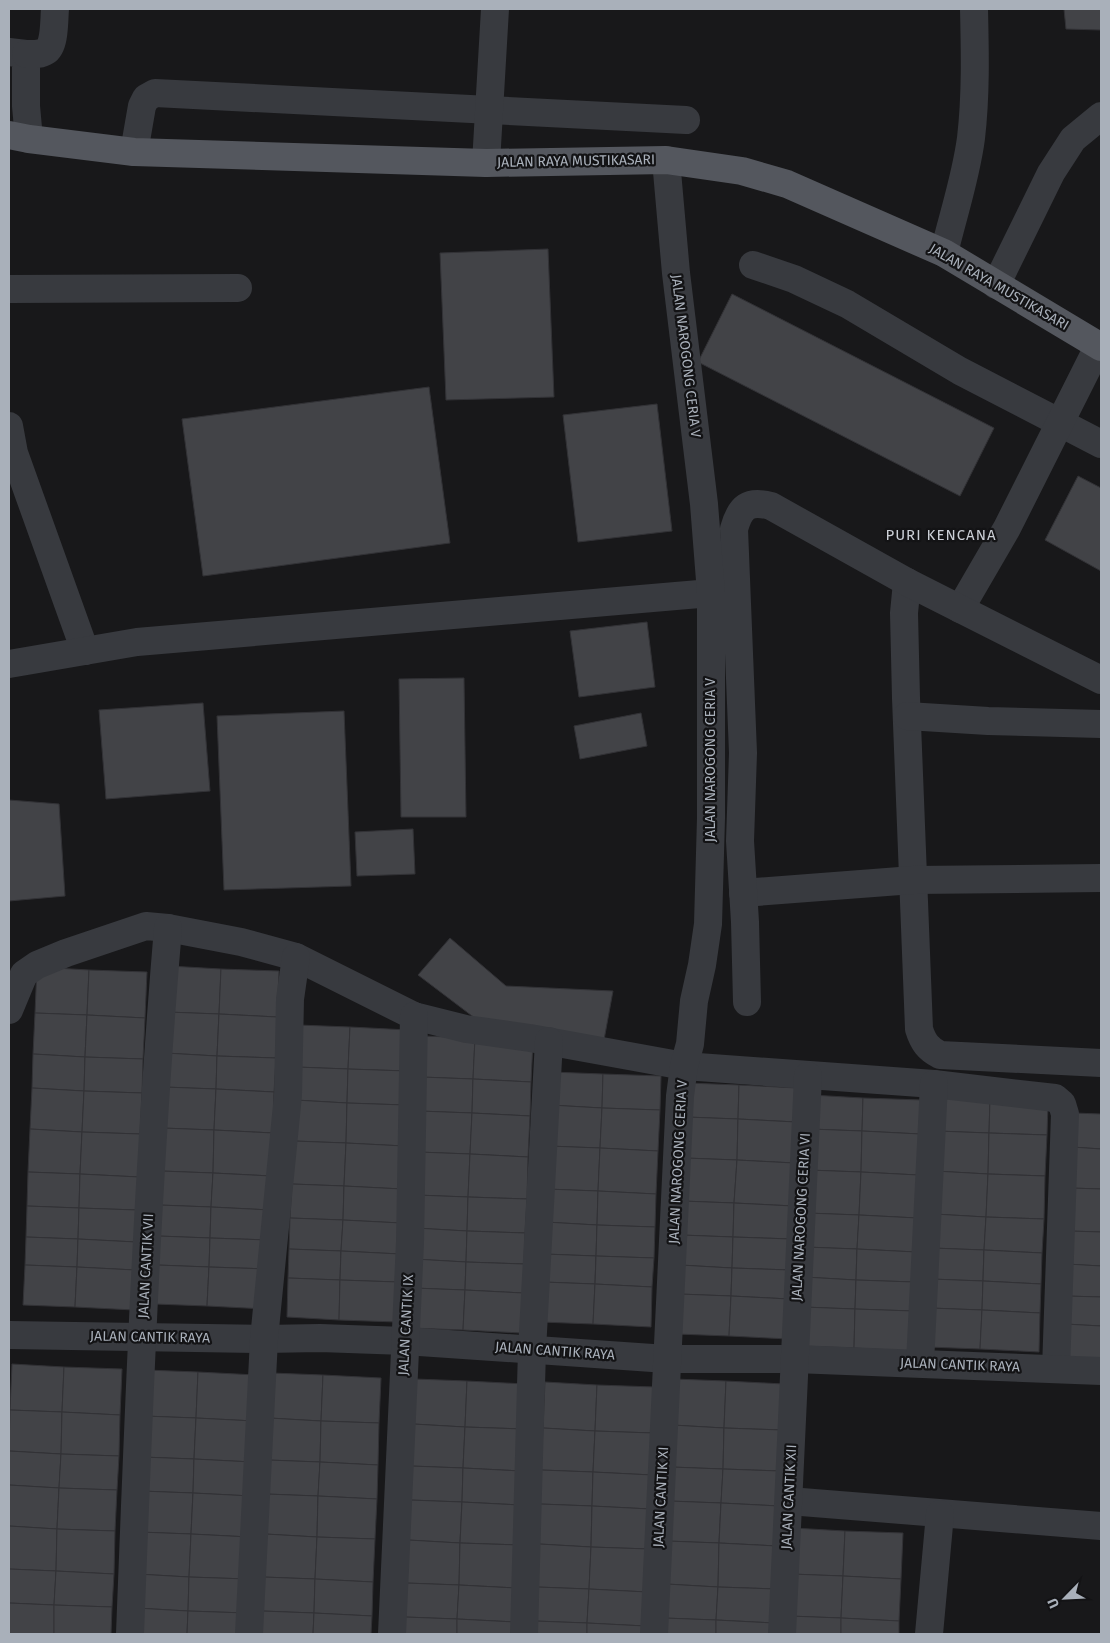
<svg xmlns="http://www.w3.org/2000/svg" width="1110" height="1643" viewBox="0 0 1110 1643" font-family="'Fira Sans',sans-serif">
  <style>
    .building { fill: #424347; stroke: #323236 }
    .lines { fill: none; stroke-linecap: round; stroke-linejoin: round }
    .minor { stroke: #383a3f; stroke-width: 28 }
    .major { stroke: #54575e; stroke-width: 28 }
    .labels { text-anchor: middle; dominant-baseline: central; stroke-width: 4.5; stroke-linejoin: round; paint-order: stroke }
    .street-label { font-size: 14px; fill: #a9b0ba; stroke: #131315 }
    .neighbourhood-label { font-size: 15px; letter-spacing: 1px; fill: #cbcfd6; stroke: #131315 }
  </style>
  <rect width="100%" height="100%" fill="#18181a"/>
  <g class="building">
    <polygon points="1064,9 1101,9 1101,30 1066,29"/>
    <polygon points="548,249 554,397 446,400 440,253"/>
    <polygon points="732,294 994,428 960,496 698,362"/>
    <polygon points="429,387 450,543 203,576 182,419"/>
    <polygon points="657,404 672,531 578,542 563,415"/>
    <polygon points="1078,476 1101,488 1101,571 1045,540"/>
    <polygon points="647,622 655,687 579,697 570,631"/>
    <polygon points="464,678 466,817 401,817 399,679"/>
    <polygon points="203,703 210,791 106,799 99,710"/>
    <polygon points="344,711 351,886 224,890 217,716"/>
    <polygon points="641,713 647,746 580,759 574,726"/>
    <polygon points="9,800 59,804 65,896 9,901"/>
    <polygon points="413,829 415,874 357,876 355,832"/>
    <polygon points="450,938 506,986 613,991 604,1040 484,1025 418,975"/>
    <polygon points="169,966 221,969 219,1014 167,1012"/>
    <polygon points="37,967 89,970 87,1015 35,1013"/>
    <polygon points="221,969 279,971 277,1017 219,1014"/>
    <polygon points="89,970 147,972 145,1018 87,1015"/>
    <polygon points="167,1012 219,1014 217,1056 165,1053"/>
    <polygon points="35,1013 87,1015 85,1057 33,1054"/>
    <polygon points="219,1014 277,1017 276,1058 217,1056"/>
    <polygon points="87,1015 145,1018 143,1059 85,1057"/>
    <polygon points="298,1025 350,1027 348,1069 296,1067"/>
    <polygon points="350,1027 408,1030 407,1071 348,1069"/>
    <polygon points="423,1036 475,1038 473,1079 421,1077"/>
    <polygon points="475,1038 533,1041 531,1082 473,1079"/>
    <polygon points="165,1053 217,1056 216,1089 164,1087"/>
    <polygon points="33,1054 85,1057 84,1091 32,1088"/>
    <polygon points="217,1056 276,1058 274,1092 216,1089"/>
    <polygon points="85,1057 143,1059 142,1093 84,1091"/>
    <polygon points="296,1067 348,1069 347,1103 295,1100"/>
    <polygon points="348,1069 407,1071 405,1105 347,1103"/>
    <polygon points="551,1072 603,1074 602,1108 550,1105"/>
    <polygon points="603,1074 661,1076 660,1110 602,1108"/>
    <polygon points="421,1077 473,1079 472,1113 419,1111"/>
    <polygon points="473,1079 531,1082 530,1116 472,1113"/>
    <polygon points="687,1083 739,1085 738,1119 686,1117"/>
    <polygon points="739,1085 797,1088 796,1122 738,1119"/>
    <polygon points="164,1087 216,1089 214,1130 162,1128"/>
    <polygon points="32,1088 84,1091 82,1132 30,1129"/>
    <polygon points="216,1089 274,1092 273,1133 214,1130"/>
    <polygon points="84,1091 142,1093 140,1134 82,1132"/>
    <polygon points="811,1095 863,1098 862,1131 810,1129"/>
    <polygon points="938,1097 990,1099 989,1133 937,1131"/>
    <polygon points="863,1098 922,1100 920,1134 862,1131"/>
    <polygon points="990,1099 1048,1102 1047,1135 989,1133"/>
    <polygon points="295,1100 347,1103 346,1143 294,1141"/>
    <polygon points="347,1103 405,1105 404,1146 346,1143"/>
    <polygon points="550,1105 602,1108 600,1148 548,1146"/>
    <polygon points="602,1108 660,1110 658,1151 600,1148"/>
    <polygon points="419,1111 472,1113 470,1154 418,1152"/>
    <polygon points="472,1113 530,1116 528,1157 470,1154"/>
    <polygon points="1074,1113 1101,1114 1101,1149 1072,1147"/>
    <polygon points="686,1117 738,1119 737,1160 685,1158"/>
    <polygon points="738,1119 796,1122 794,1163 737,1160"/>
    <polygon points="162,1128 214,1130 213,1173 161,1171"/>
    <polygon points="30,1129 82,1132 80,1174 28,1172"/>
    <polygon points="810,1129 862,1131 861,1172 808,1170"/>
    <polygon points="214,1130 273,1133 271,1176 213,1173"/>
    <polygon points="862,1131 920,1134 918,1175 861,1172"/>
    <polygon points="937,1131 989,1133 988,1174 935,1171"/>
    <polygon points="82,1132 140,1134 139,1177 80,1174"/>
    <polygon points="989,1133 1047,1135 1045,1176 988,1174"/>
    <polygon points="294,1141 346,1143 344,1186 292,1184"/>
    <polygon points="346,1143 404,1146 402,1189 344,1186"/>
    <polygon points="548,1146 600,1148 598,1191 546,1189"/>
    <polygon points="1072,1147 1101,1149 1101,1189 1070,1188"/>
    <polygon points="600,1148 658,1151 656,1194 598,1191"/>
    <polygon points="418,1152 470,1154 468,1197 416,1195"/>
    <polygon points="470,1154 528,1157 527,1199 468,1197"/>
    <polygon points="685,1158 737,1160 734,1203 682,1201"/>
    <polygon points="737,1160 794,1163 793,1206 734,1203"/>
    <polygon points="808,1170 861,1172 859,1215 807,1213"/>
    <polygon points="161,1171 213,1173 211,1207 159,1205"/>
    <polygon points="935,1171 988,1174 986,1217 934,1214"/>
    <polygon points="28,1172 80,1174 79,1208 27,1206"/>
    <polygon points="861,1172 918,1175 917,1218 859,1215"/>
    <polygon points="213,1173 271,1176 270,1210 211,1207"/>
    <polygon points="80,1174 139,1177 137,1210 79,1208"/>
    <polygon points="988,1174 1045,1176 1044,1219 986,1217"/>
    <polygon points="292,1184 344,1186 343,1220 290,1218"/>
    <polygon points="344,1186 402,1189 401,1223 343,1220"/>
    <polygon points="1070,1188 1101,1189 1101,1232 1069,1231"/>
    <polygon points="546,1189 598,1191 597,1225 545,1222"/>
    <polygon points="598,1191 656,1194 655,1227 597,1225"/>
    <polygon points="416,1195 468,1197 467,1231 415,1228"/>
    <polygon points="468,1197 527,1199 525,1233 467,1231"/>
    <polygon points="682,1201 734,1203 733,1237 681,1235"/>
    <polygon points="734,1203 793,1206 791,1239 733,1237"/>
    <polygon points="159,1205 211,1207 210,1238 158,1236"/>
    <polygon points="27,1206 79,1208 78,1239 26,1237"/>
    <polygon points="211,1207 270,1210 268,1240 210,1238"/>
    <polygon points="79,1208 137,1210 136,1242 78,1239"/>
    <polygon points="807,1213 859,1215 857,1249 805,1247"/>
    <polygon points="934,1214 986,1217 984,1250 932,1248"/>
    <polygon points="859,1215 917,1218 916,1252 857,1249"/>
    <polygon points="986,1217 1044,1219 1042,1253 984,1250"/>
    <polygon points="290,1218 343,1220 341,1251 289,1249"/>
    <polygon points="343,1220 401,1223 400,1254 341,1251"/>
    <polygon points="545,1222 597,1225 596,1256 544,1254"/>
    <polygon points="597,1225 655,1227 654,1258 596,1256"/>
    <polygon points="415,1228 467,1231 466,1262 414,1259"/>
    <polygon points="467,1231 525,1233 524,1264 466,1262"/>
    <polygon points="1069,1231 1101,1232 1101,1266 1067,1264"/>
    <polygon points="681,1235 733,1237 732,1268 680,1265"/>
    <polygon points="158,1236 210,1238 209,1267 157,1265"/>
    <polygon points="26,1237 78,1239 77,1267 25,1265"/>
    <polygon points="733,1237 791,1239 790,1270 732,1268"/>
    <polygon points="210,1238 268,1240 267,1269 209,1267"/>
    <polygon points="78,1239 136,1242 135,1270 77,1267"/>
    <polygon points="805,1247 857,1249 856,1280 804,1277"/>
    <polygon points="932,1248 984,1250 983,1281 931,1279"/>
    <polygon points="289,1249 341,1251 340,1280 288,1278"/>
    <polygon points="857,1249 916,1252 914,1282 856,1280"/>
    <polygon points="984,1250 1042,1253 1041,1284 983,1281"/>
    <polygon points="341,1251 400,1254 398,1282 340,1280"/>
    <polygon points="544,1254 596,1256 595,1284 543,1282"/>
    <polygon points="596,1256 654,1258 652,1287 595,1284"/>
    <polygon points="414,1259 466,1262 465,1290 413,1288"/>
    <polygon points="466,1262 524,1264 523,1293 465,1290"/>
    <polygon points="1067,1264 1101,1266 1101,1297 1066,1296"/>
    <polygon points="25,1265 77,1267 75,1307 23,1305"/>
    <polygon points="157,1265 209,1267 207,1306 155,1304"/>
    <polygon points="680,1265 732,1268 731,1296 679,1294"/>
    <polygon points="77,1267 135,1270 134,1310 75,1307"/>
    <polygon points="209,1267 267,1269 265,1309 207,1306"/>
    <polygon points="732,1268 790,1270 789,1299 731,1296"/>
    <polygon points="804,1277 856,1280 855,1309 803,1307"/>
    <polygon points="288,1278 340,1280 339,1320 287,1317"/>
    <polygon points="931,1279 983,1281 982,1310 930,1308"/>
    <polygon points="340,1280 398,1282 397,1322 339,1320"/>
    <polygon points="856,1280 914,1282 913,1311 855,1309"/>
    <polygon points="983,1281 1041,1284 1040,1313 982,1310"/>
    <polygon points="543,1282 595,1284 593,1324 541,1322"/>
    <polygon points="595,1284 652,1287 651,1327 593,1324"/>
    <polygon points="413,1288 465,1290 463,1330 411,1328"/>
    <polygon points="465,1290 523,1293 521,1333 463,1330"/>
    <polygon points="679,1294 731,1296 729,1336 677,1334"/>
    <polygon points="731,1296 789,1299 788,1339 729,1336"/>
    <polygon points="1066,1296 1101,1297 1101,1326 1065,1324"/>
    <polygon points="803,1307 855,1309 854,1348 802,1346"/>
    <polygon points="930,1308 982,1310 980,1349 928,1347"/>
    <polygon points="855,1309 913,1311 912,1351 854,1348"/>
    <polygon points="982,1310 1040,1313 1039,1352 980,1349"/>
    <polygon points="1065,1324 1101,1326 1101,1365 1063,1364"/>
    <polygon points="12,1364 64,1367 62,1412 10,1410"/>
    <polygon points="64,1367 122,1369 120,1415 62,1412"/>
    <polygon points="146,1370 198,1372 196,1418 144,1416"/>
    <polygon points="198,1372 256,1375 254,1421 196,1418"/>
    <polygon points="271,1373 323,1375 321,1421 269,1418"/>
    <polygon points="323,1375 381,1378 379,1423 321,1421"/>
    <polygon points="415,1379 467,1381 465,1427 413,1424"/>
    <polygon points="674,1379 726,1381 724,1428 672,1425"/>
    <polygon points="467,1381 525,1384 523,1429 465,1427"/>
    <polygon points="726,1381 784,1384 782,1430 724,1428"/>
    <polygon points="545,1382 597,1385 595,1431 543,1428"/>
    <polygon points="597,1385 655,1387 653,1433 595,1431"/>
    <polygon points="10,1410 62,1412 61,1454 9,1451"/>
    <polygon points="62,1412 120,1415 119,1456 61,1454"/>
    <polygon points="144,1416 196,1418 194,1459 142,1457"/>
    <polygon points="196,1418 254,1421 252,1462 194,1459"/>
    <polygon points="269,1418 321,1421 320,1462 268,1460"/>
    <polygon points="321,1421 379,1423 378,1465 320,1462"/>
    <polygon points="413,1424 465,1427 463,1468 411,1466"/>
    <polygon points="672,1425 724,1428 723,1469 671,1467"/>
    <polygon points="465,1427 523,1429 521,1471 463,1468"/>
    <polygon points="543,1428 595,1431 593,1472 541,1470"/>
    <polygon points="724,1428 782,1430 780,1471 723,1469"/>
    <polygon points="595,1431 653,1433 652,1475 593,1472"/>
    <polygon points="9,1451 61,1454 59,1488 9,1485"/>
    <polygon points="61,1454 119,1456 117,1490 59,1488"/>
    <polygon points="142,1457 194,1459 193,1493 141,1491"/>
    <polygon points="194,1459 252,1462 251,1496 193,1493"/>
    <polygon points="268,1460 320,1462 318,1496 266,1494"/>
    <polygon points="320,1462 378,1465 377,1499 318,1496"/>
    <polygon points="411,1466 463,1468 462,1502 410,1500"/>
    <polygon points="671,1467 723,1469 721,1503 669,1501"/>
    <polygon points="463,1468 521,1471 520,1505 462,1502"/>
    <polygon points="723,1469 780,1471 779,1506 721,1503"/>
    <polygon points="541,1470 593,1472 592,1506 540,1504"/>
    <polygon points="593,1472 652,1475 650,1509 592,1506"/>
    <polygon points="9,1485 59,1488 57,1529 9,1526"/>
    <polygon points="59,1488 117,1490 115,1531 57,1529"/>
    <polygon points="141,1491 193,1493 191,1534 139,1532"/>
    <polygon points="193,1493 251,1496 249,1537 191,1534"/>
    <polygon points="266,1494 318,1496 317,1537 265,1534"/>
    <polygon points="318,1496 377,1499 375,1539 317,1537"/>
    <polygon points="410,1500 462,1502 460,1543 408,1540"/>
    <polygon points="669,1501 721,1503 719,1543 667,1541"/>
    <polygon points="462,1502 520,1505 519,1545 460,1543"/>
    <polygon points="721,1503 779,1506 777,1546 719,1543"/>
    <polygon points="540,1504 592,1506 591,1547 539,1544"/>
    <polygon points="592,1506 650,1509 649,1549 591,1547"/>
    <polygon points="9,1526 57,1529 56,1571 9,1569"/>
    <polygon points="793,1528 845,1531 843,1576 791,1574"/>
    <polygon points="57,1529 115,1531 114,1574 56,1571"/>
    <polygon points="845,1531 903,1533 901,1579 843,1576"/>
    <polygon points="139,1532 191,1534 189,1577 137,1574"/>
    <polygon points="191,1534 249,1537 247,1579 189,1577"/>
    <polygon points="265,1534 317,1537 315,1579 263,1577"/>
    <polygon points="317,1537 375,1539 373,1582 315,1579"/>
    <polygon points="408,1540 460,1543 459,1585 406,1583"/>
    <polygon points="667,1541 719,1543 718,1587 666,1584"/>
    <polygon points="460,1543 519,1545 516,1588 459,1585"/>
    <polygon points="719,1543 777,1546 776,1589 718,1587"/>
    <polygon points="539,1544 591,1547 589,1589 537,1587"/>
    <polygon points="591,1547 649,1549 647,1592 589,1589"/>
    <polygon points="9,1569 56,1571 54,1605 9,1603"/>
    <polygon points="56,1571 114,1574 112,1607 54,1605"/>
    <polygon points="137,1574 189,1577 188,1611 136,1608"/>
    <polygon points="791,1574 843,1576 841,1618 789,1616"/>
    <polygon points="843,1576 901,1579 899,1621 841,1618"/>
    <polygon points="189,1577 247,1579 246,1613 188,1611"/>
    <polygon points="263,1577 315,1579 314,1613 262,1611"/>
    <polygon points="315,1579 373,1582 372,1616 314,1613"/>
    <polygon points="406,1583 459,1585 457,1619 405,1617"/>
    <polygon points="666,1584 718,1587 716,1620 664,1618"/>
    <polygon points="459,1585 516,1588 515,1622 457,1619"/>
    <polygon points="537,1587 589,1589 587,1623 535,1621"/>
    <polygon points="718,1587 776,1589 774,1623 716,1620"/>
    <polygon points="589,1589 647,1592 645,1626 587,1623"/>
    <polygon points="9,1603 54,1605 54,1634 9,1634"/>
    <polygon points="54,1605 112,1607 111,1634 54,1634"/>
    <polygon points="136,1608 188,1611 187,1634 135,1634"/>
    <polygon points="188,1611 246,1613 245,1634 187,1634"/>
    <polygon points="262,1611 314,1613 313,1634 261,1634"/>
    <polygon points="314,1613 372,1616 371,1634 313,1634"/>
    <polygon points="789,1616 841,1618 841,1634 788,1634"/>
    <polygon points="405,1617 457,1619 457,1634 404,1634"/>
    <polygon points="664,1618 716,1620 716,1634 664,1634"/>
    <polygon points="841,1618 899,1621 899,1634 841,1634"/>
    <polygon points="457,1619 515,1622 515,1634 457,1634"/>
    <polygon points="716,1620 774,1623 774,1634 716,1634"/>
    <polygon points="535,1621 587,1623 587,1634 535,1634"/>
    <polygon points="587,1623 645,1626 645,1634 587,1634"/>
  </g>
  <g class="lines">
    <g class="minor">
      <polyline points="9,52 26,54 26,106 29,139"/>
      <path d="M26 54C32 54 40 55 46 51 55 46 54 19 55 9"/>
      <polyline points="134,152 142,106 146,98 155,93 686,120"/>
      <polyline points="486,163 495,9"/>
      <path d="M944 253C953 215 966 177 971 138 976 95 975 52 974 9"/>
      <polyline points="753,265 794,279 847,304 960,371 1101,444"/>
      <polyline points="996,285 1051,173 1073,139 1101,116"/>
      <polyline points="9,289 238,288"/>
      <polyline points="9,426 14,453 85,651"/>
      <path d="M907 582 904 613 906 698 919 1029C923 1042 928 1049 940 1055L1101 1063"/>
      <polyline points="960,609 1007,528 1099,345"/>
      <polyline points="9,664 137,642 711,593"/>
      <polyline points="907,716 988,721 1101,724"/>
      <polyline points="743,893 913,880 1101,878"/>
      <path d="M747 1002 745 922 740 841 743 753 734 529C740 507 748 500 771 506L907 582 1101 680"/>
      <polyline points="9,1010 24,974 37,965 66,953 146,926 168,928 241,942 296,957 414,1016 466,1029 530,1038 684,1066 934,1084 1055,1098 1062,1104 1065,1114 1056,1369"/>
      <polyline points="9,1335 264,1339 320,1338 405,1341 667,1359 795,1359 1101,1371"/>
      <polyline points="920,1363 934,1084"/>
      <polyline points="789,1501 1101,1526"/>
      <path d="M130 1634C139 1399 148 1163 168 928"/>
      <polyline points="249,1634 264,1339 288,1095 290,999 296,957"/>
      <polyline points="392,1634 410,1242 414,1016"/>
      <polyline points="524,1634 532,1350 549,1041"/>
      <polyline points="654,1634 680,1096 684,1066 690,1044 694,1001 702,965 708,924 711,818 711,593 704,504 676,273 666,160"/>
      <polyline points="782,1634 808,1076"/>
      <polyline points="929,1634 940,1514"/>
    </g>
    <polyline class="major" points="9,135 29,139 134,152 486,163 666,160 742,171 787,184 944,253 1101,347"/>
  </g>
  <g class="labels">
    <g class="street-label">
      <text transform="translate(576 161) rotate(-1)">JALAN RAYA MUSTIKASARI</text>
      <text transform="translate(999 287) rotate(30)">JALAN RAYA MUSTIKASARI</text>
      <text transform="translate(686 356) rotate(83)">JALAN NAROGONG CERIA V</text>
      <text transform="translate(710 760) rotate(-90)">JALAN NAROGONG CERIA V</text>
      <text transform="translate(678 1162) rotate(-87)">JALAN NAROGONG CERIA V</text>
      <text transform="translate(801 1217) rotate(-87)">JALAN NAROGONG CERIA VI</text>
      <text transform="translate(146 1266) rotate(-87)">JALAN CANTIK VII</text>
      <text transform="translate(406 1325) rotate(-87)">JALAN CANTIK IX</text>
      <text transform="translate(150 1337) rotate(1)">JALAN CANTIK RAYA</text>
      <text transform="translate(555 1351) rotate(4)">JALAN CANTIK RAYA</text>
      <text transform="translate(960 1365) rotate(2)">JALAN CANTIK RAYA</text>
      <text transform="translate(661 1497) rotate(-87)">JALAN CANTIK XI</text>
      <text transform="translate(789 1497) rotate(-87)">JALAN CANTIK XII</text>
    </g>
    <g class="neighbourhood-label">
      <text x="941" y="535">PURI KENCANA</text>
    </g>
  </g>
  <rect width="1110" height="1643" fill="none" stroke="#a9b0ba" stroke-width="20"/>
  <g transform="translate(1065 1598) rotate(246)" stroke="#131315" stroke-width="4" paint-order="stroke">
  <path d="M0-4L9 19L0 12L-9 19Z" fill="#a9b0ba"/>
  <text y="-8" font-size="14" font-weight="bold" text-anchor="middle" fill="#a9b0ba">U</text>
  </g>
</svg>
